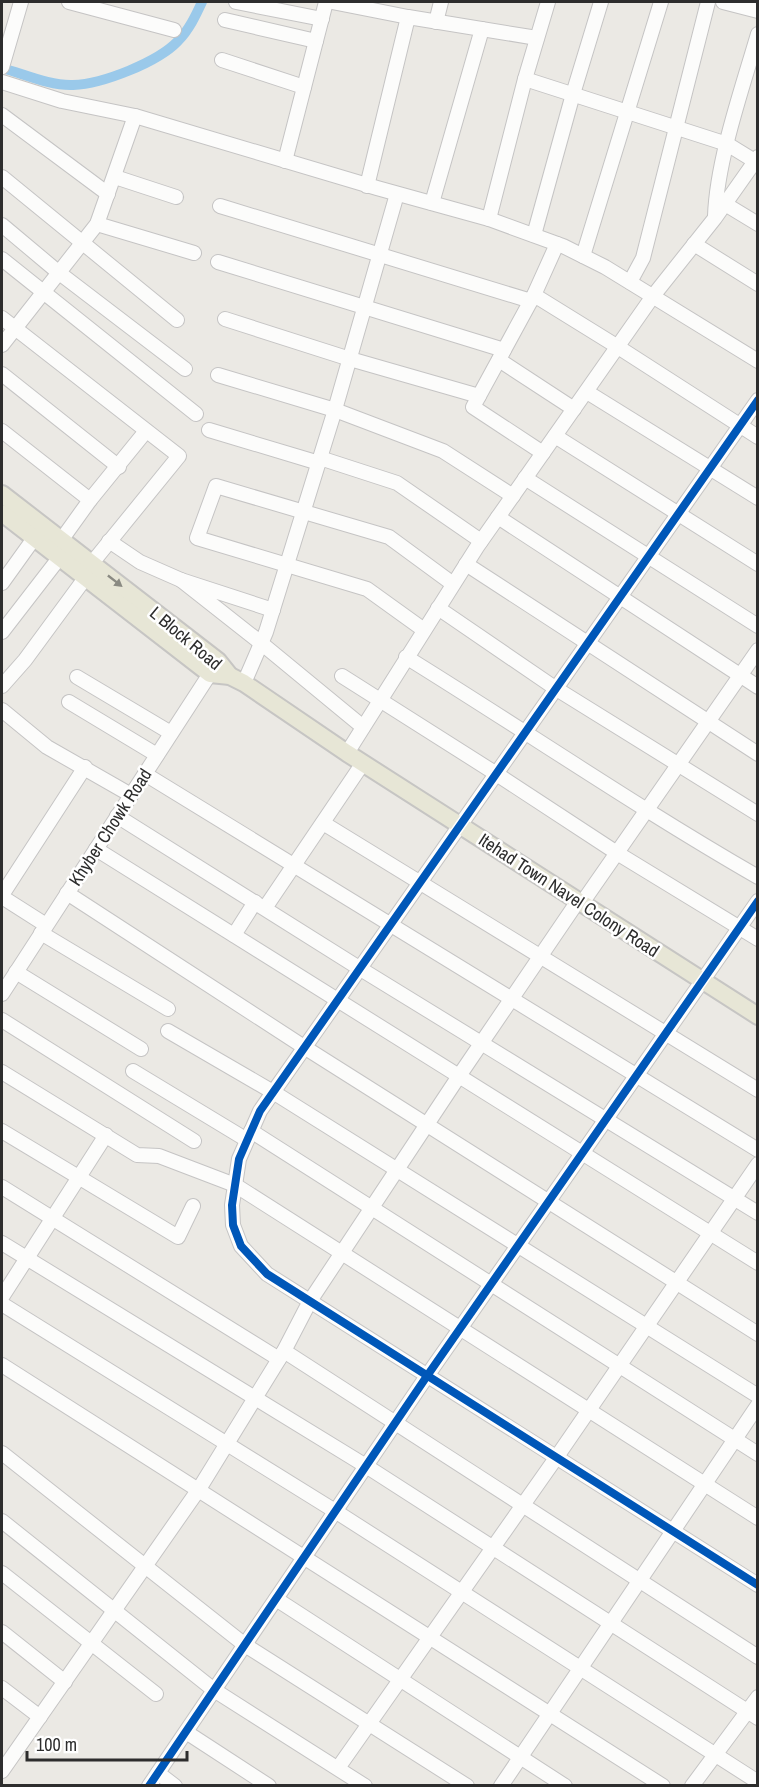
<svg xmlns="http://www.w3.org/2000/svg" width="759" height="1787" viewBox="0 0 759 1787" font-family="'Archivo Narrow',sans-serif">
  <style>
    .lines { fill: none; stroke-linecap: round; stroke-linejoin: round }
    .canal { stroke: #9ac9ea; stroke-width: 10 }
    .minor-casing { stroke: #c5c4c4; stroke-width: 16 }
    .major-casing { stroke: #c6c5c3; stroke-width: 20 }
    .minor { stroke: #fcfcfb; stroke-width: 14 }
    .major { stroke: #e7e6d6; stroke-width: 16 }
    .cycleway-casing { stroke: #fff; stroke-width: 11 }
    .cycleway { stroke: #0057b8; stroke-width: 8 }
    .oneway { fill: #8a8a82 }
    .labels { text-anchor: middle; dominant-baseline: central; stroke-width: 5; stroke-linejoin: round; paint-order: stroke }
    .street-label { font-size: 18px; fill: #2d2d2d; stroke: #fff }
  </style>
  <rect width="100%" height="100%" fill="#ebe9e4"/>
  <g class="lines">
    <path class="canal" d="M2 68C24 74 50 86 73 85 103 84 158 62 178 41 189 30 196 15 202 2"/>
    <defs>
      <g id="minor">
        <polyline points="69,2 174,30"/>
        <polyline points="236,2 322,19"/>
        <polyline points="332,2 408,17"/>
        <polyline points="548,2 525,79 727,144 758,163"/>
        <polyline points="723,2 758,11"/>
        <polyline points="225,20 316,41"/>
        <polyline points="436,22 441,2"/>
        <polyline points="222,60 304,87"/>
        <polyline points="2,67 21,2"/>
        <polyline points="2,82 62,101 135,116 377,188 489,219 563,246 605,267 758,361"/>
        <polyline points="2,115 108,194"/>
        <polyline points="285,161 326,2"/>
        <polyline points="2,177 177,320"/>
        <polyline points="115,177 176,197"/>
        <polyline points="367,186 408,17 537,38"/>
        <polyline points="432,203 482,29"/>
        <polyline points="725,204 758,224"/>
        <polyline points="220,206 531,301"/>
        <path d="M715 216C717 160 742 89 758 34"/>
        <polyline points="489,219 525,79"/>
        <polyline points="97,224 194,253"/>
        <polyline points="2,225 58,272 185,369"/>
        <polyline points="534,235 573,94 601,2"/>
        <polyline points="557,244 534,295 618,347 758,437"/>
        <polyline points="694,244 758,284"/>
        <polyline points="583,256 661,2"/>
        <polyline points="2,259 196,414"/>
        <polyline points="218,262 504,350"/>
        <polyline points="630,282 643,258 708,2"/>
        <polyline points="534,295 473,407 543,453"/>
        <polyline points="2,318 179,456 92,563"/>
        <polyline points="225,319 350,359 479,396"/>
        <polyline points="2,345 97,224 135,116"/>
        <polyline points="499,360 574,409"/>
        <polyline points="2,374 119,467"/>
        <polyline points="218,375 335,410 443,451 513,496"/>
        <polyline points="587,392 758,498"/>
        <polyline points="758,400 260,1111 239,1159 232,1205 233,1225 241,1246 267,1274 758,1585"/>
        <polyline points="209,430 319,463"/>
        <polyline points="2,431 90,500"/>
        <polyline points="555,436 758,564"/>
        <polyline points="320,458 397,483 481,541"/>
        <polyline points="525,478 758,626"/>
        <polyline points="498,517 758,687"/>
        <polyline points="62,539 90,500 146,431"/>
        <polyline points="109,541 140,562 181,580"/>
        <polyline points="466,564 758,754"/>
        <polyline points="2,583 35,537"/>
        <polyline points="438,608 555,688 758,814"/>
        <polyline points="273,610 181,580 261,643 363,727"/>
        <polyline points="424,630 367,589 197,538 216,486 389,537 453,584"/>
        <polyline points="2,632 60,557"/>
        <path d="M406 657C524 730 638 808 758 877"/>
        <polyline points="342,676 495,773 617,853 758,939"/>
        <polyline points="77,677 171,733"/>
        <polyline points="244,683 266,632 334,413 397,194"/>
        <polyline points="2,686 25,660 86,577"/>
        <polyline points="69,702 157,755"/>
        <polyline points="2,710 47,747 131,795"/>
        <polyline points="347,753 477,547 653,296 715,218 758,157"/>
        <polyline points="145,774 758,1150"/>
        <polyline points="117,816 359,968 758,1213"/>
        <polyline points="323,823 758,1090"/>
        <polyline points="96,849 758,1263"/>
        <polyline points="67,893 304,1047 758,1334"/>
        <polyline points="2,895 85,767"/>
        <polyline points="2,897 46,925"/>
        <polyline points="582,903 758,650"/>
        <polyline points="265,908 363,763"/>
        <polyline points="41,933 168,1009"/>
        <polyline points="234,935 255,902"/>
        <polyline points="16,972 141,1049"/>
        <polyline points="2,994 215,666"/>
        <polyline points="2,1020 194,1141"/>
        <polyline points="168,1031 273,1092 758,1396"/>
        <polyline points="133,1071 247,1140"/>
        <polyline points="2,1072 137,1155 159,1156 235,1185 758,1518"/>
        <polyline points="2,1131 178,1237 193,1206"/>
        <polyline points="251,1131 758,1454"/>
        <polyline points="2,1187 279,1359"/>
        <polyline points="2,1243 366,1466 758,1718"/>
        <polyline points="2,1297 106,1135"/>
        <polyline points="2,1304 335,1511 758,1782"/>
        <polyline points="284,1351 758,1657"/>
        <polyline points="2,1365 663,1786"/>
        <polyline points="2,1453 245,1645 467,1786"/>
        <polyline points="2,1521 214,1690 365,1786"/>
        <polyline points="2,1573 156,1694"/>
        <polyline points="276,1599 565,1786"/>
        <polyline points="2,1632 65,1682"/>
        <polyline points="2,1688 40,1717"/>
        <polyline points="186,1732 269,1786"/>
        <polyline points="338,1768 556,1458 758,1164"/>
        <polyline points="2,1771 199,1489 284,1351 310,1301 459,1076 578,901"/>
        <polyline points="158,1773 175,1786"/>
        <polyline points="149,1786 427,1376 758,901"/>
        <polyline points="501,1786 758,1405"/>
        <polyline points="692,1786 758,1697"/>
      </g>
      <g id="major">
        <polyline points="2,494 218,661 230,676"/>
        <polyline points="2,513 210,674 230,676 244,683 347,753 758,1016"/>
      </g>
    </defs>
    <use href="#minor" class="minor-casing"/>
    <use href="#major" class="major-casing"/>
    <use href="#minor" class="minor"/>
    <use href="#major" class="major"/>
    <defs>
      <g id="cycleway">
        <polyline points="758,400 260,1111 239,1159 232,1205 233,1225 241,1246 267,1274 758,1585"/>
        <polyline points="149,1786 427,1376 758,901"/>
      </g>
    </defs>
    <use href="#cycleway" class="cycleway-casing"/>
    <use href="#cycleway" class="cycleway"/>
  </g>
  <defs><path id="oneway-solid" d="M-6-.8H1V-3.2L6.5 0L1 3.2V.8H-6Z" transform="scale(1.5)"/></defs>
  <use class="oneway" href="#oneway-solid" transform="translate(115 581) rotate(38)"/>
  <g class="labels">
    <g class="street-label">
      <text transform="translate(186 638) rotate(40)">L Block Road</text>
      <text transform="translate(110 827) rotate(-57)">Khyber Chowk Road</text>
      <text transform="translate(569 895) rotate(33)">Itehad Town Navel Colony Road</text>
    </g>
  </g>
  <rect width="759" height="1787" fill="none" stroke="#2d2d2d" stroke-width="6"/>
  <path d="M27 1751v9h160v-9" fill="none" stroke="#2d2d2d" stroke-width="3"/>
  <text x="36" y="1751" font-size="18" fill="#2d2d2d" stroke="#ffffff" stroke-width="4.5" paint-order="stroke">100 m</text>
</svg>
